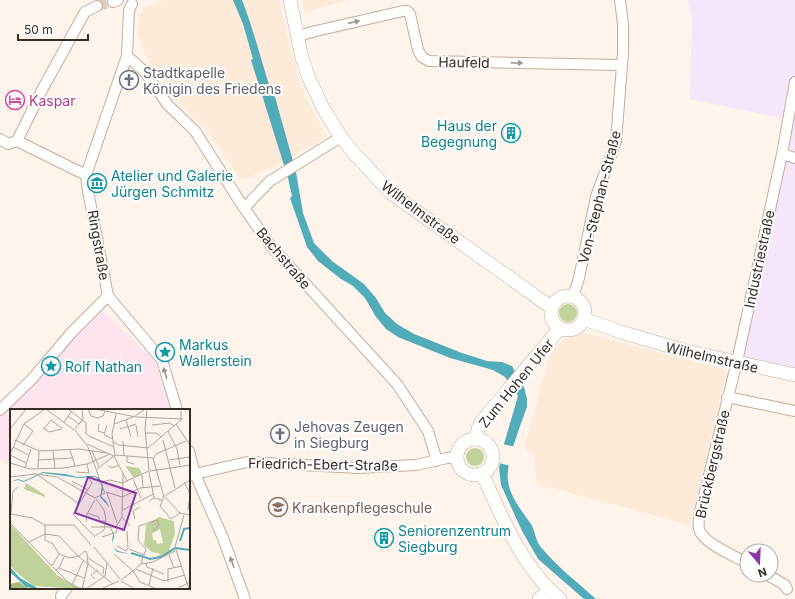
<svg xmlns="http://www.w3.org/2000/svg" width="795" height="599" viewBox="0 0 795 599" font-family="Inter,sans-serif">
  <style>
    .built { fill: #feead9 }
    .industrial { fill: #f5e6f9 }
    .medical { fill: #fde4ee }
    .green { fill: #c0d29b }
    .water { fill: #50acb8 }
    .pier { fill: #fff4eb }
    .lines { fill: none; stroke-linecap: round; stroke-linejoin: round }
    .minor-tunnel { stroke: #d7ccc3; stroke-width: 10; stroke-dasharray: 10 5; stroke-linecap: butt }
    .minor-casing { stroke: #c6ac97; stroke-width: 12 }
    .major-casing { stroke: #c6ac97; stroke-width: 14 }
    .minor { stroke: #fff; stroke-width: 10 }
    .major { stroke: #fff; stroke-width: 13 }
    .oneway { fill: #9c9692 }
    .labels { text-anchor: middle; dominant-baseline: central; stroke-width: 4; stroke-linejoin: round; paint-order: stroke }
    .street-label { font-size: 14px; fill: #382d25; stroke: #fff }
    .worship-label { font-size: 14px; fill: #5b616d; stroke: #fff; text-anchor: start }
    .hotel-label { font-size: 14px; fill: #b23c85; stroke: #fff; text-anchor: start }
    .culture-label { font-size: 14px; fill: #0d838f; stroke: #fff; text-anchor: start }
    .education-label { font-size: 14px; fill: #785e54; stroke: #fff; text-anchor: start }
    .inset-river { fill: none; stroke: #50acb8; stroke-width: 2 }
    .inset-road { fill: none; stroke: #afa49c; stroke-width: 1 }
    .view { fill: #8837a6; fill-opacity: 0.15; stroke: #8837a6; stroke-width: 2 }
    .inset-edge { fill: none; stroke: #382d25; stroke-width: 2 }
  </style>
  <rect width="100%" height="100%" fill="#fff4eb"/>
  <g class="built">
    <polygon points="165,0 280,0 291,52 305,96 326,136 326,137 277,165 248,178 243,179 239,178 208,131 199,124 176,99 162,77 150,66 138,34 139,19 141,13 146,7"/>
    <polygon points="302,0 349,0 304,12"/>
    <polygon points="585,333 727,370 690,525 541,485 536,478 534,457 524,447 550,355 561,340"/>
  </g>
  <polygon class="industrial" points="687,0 795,0 795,372 743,361 772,205 790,120 690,99 692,18"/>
  <polygon class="medical" points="101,309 155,361 170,410 11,410 11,468 0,458 0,418"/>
  <g class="green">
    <circle cx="568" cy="313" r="9"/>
    <circle cx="475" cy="457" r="9"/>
  </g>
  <path class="water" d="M233 0H242C254 31 262 63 272 95L275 97 296 172 303 213 314 243 332 261 364 284 376 298 385 313 397 324 414 334 462 353 487 361 502 362 512 366 524 387 527 399V407C521 424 505 464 508 481 510 497 522 511 531 524 535 530 535 539 540 546 556 566 577 582 596 599H584L538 559 522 531 501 485 499 468 504 444 518 396 505 377 493 370 450 358 398 337 386 329 376 317 365 298 353 286 341 279 318 261 307 247 290 198 292 196 288 178 251 60 253 59 243 24Z"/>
  <polygon class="pier" points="502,444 516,447 511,466 499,463"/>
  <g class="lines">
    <polyline class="minor-tunnel" points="97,6 113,2"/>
    <defs>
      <g id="minor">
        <polyline points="113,2 118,0"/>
        <polyline points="298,36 316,31 403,11 407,11 410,14 418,50 422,57 429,61 621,65"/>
        <polyline points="127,56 145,72 168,105 195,131 242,205 271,246 397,384 428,431 435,454 436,461"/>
        <polyline points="0,139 8,144 17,141"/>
        <polyline points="17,141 42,90 85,12 97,6"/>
        <polyline points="17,141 86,175"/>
        <polyline points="782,154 795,158"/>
        <polyline points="244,208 270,181 341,137"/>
        <polyline points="108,296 88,191 86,175 127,56 129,10 132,4"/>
        <polyline points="108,296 162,360 177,410"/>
        <polyline points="573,297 579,278 596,197 616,141 623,53 623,24 620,0"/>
        <polyline points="727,397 795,411"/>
        <polyline points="0,410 32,379 72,332 108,296"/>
        <polyline points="189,451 195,474 223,538 245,599"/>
        <polyline points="189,476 195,474 247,462 358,468 416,465 447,458 457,457"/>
        <path d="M747 563C736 557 701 542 699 529 698 525 699 520 699 516L738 357 782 154 795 82"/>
        <polyline points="768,575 785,585 787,589"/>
        <polyline points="61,596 67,588"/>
      </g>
      <g id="major">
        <polyline points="290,0 302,58 309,78 323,108 341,137 353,152 391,193 552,308"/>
        <circle cx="568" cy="313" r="17"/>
        <polyline points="584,319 621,332 686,351 795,375"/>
        <polyline points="475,439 478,429 482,421 560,328"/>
        <circle cx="475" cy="457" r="18"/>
        <path d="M482 473C501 516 523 569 560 599"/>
        <polyline points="539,599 549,590"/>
      </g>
    </defs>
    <use href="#minor" class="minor-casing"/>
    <use href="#major" class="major-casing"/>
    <use href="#minor" class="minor"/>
    <use href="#major" class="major"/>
  </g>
  <defs><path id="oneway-solid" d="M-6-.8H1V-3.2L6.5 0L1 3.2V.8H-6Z"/></defs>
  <g class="oneway">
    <use href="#oneway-solid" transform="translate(354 22) rotate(-13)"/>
    <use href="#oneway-solid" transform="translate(517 63) rotate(1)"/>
    <use href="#oneway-solid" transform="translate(165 373) rotate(-107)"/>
    <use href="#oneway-solid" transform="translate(232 562) rotate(-110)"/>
  </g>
  <defs>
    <symbol id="church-ring" viewBox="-11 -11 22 22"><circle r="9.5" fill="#fff" stroke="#6b7280" stroke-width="1.5"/><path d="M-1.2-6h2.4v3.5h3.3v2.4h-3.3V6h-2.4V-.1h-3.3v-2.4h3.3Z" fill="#6b7280"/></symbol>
    <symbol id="hotel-ring" viewBox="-11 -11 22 22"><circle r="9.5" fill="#fff" stroke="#d1479c" stroke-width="1.5"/><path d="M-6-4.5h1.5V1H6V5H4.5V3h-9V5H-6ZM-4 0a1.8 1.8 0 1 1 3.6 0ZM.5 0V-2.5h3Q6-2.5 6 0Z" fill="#d1479c"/></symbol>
    <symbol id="building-ring" viewBox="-11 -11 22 22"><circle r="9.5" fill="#fff" stroke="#0f9aa8" stroke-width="1.5"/><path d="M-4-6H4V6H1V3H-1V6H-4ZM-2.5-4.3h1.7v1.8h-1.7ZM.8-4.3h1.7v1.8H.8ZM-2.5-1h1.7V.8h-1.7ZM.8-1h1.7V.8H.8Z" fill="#0f9aa8"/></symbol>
    <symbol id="museum-ring" viewBox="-11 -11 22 22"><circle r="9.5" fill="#fff" stroke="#0f9aa8" stroke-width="1.5"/><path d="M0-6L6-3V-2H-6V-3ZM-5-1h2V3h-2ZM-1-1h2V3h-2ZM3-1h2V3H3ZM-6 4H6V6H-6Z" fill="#0f9aa8"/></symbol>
    <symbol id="sight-ring" viewBox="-11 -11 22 22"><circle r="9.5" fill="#fff" stroke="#0f9aa8" stroke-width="1.5"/><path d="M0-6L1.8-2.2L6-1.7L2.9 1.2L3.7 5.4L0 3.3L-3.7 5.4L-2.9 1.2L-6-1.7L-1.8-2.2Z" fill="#0f9aa8"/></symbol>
    <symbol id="university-ring" viewBox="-11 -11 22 22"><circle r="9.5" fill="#fff" stroke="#8d6e63" stroke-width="1.5"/><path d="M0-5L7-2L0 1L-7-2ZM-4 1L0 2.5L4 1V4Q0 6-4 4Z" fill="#8d6e63"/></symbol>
  </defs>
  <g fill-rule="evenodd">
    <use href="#church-ring" x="118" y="69" width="22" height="22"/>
    <use href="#hotel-ring" x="4" y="89" width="22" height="22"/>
    <use href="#building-ring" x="500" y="122" width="22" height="22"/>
    <use href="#museum-ring" x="86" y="172" width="22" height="22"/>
    <use href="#sight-ring" x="154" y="341" width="22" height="22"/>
    <use href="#sight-ring" x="40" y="355" width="22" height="22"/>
    <use href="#church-ring" x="269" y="423" width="22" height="22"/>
    <use href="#university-ring" x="267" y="496" width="22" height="22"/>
    <use href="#building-ring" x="373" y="527" width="22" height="22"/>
  </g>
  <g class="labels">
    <g class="street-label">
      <text transform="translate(464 62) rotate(1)">Haufeld</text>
      <text transform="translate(599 197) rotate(-76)">Von-Stephan-Straße</text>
      <text transform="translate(421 212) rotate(37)">Wilhelmstraße</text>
      <text transform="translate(99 245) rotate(80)">Ringstraße</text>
      <text transform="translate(284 258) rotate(50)">Bachstraße</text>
      <text transform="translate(759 259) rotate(-78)">Industriestraße</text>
      <text transform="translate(712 357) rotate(13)">Wilhelmstraße</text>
      <text transform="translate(516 383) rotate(-51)">Zum Hohen Ufer</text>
      <text transform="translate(323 464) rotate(1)">Friedrich-Ebert-Straße</text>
      <text transform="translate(712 464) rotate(-77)">Brückbergstraße</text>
    </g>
    <g class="worship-label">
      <text x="143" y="72">Stadtkapelle<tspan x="143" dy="16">Königin des Friedens</tspan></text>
      <text x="294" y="426">Jehovas Zeugen<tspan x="294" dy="16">in Siegburg</tspan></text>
    </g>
    <g class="hotel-label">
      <text x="29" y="100">Kaspar</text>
    </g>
    <g class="culture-label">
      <text x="497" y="125" text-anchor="end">Haus der<tspan x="497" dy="16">Begegnung</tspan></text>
      <text x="111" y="175">Atelier und Galerie<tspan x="111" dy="16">Jürgen Schmitz</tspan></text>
      <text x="179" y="344">Markus<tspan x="179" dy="16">Wallerstein</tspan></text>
      <text x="65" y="366">Rolf Nathan</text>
      <text x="398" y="530">Seniorenzentrum<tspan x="398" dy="16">Siegburg</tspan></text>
    </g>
    <g class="education-label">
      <text x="292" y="507">Krankenpflegeschule</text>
    </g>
  </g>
  <g transform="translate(10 409)">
    <rect width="180" height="180" fill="#fff4eb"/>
    <path d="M115 57 129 59 132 64 124 69ZM16 74 35 86V88L14 80ZM149 108 164 112 165 125 159 141H165L154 147 140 150 135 148 144 149 151 145 142 143 134 136 136 116ZM150 120 153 134 147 135 146 131H143L142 125ZM0 115 47 166 71 180 24 177 6 163 0 156Z" fill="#c0d29b" fill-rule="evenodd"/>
    <path d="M9 173 19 180H0V175Z" fill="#a5b97a"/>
    <path d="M33 63 55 65 68 68 82 67H85L89 69 93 76V81L91 87 96 92 100 99 99 115 104 125V129L102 134 103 138 108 142 121 145 107 143 103 138 102 133 103 125 99 116 100 99 90 88 92 76 86 68 69 69 33 64 14 73 8 71 0 73 8 70 14 72ZM0 158 10 169 29 180 16 178 0 163Z" fill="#50acb8"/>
    <path class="inset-river" d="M170 132 174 120 180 119M121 144 140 150 151 148 165 139 180 141"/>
    <path class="inset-road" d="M36 0 64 21M58 0 76 14V22M78 0 81 7 87 9 93 7 95 2M85 0 126 8 173 10M58 7 69 15M125 7 135 0M116 11 121 28M54 13 61 3M89 15 88 22 94 24M104 15 123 8M166 15 180 36M97 16 94 26 103 30M126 16 128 28M142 16 160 14 164 17M33 19 39 23 52 20M0 20 16 0M34 20 41 11 52 19M65 20 73 10 72 0M110 20 126 15M65 21 78 38 94 82M77 22 75 24 79 27 104 38M158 22 167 40 170 56M135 24H146L151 28M5 31 29 42 69 40 97 44M153 31 165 79M113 32 114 47M103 33 109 36 138 39 171 11V2M77 35 104 47M13 36 23 22 14 15M3 38 18 46M60 41 65 57M43 42 45 59M82 42 89 58M0 45 14 15 35 0M0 46 16 54M105 46 102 25 106 5M104 47 117 72M117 47V53L124 55M144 49 146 45 176 32M28 51 62 49M159 51 180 48M0 54 20 60 54 59 77 55 100 45M98 57 102 59 109 56M15 59 21 40M28 59 29 42M87 60 105 46 143 49 154 88M140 62 180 56M66 63 79 64 77 55M139 63 144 89M28 66 69 95M132 66 133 78M0 68 26 65 47 68 85 89M78 68 82 74 63 105 85 128M123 70 131 89M62 72 78 81M92 73 100 71 112 74 139 62 135 20 137 0M174 73 180 84M8 78 3 82 1 105 22 109 35 116H64L81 136M96 83 112 88 123 83M122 83 130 79 150 77M97 84 107 114M155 87 180 71M154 88 150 97 161 110 170 104M155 88 170 104 180 106M85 89 95 84 94 82M139 92 144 89 152 91M113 101 143 85M178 101 180 86M77 104 89 108V112H96M174 106 165 138 179 180M112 108 120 117M125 110 123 102 130 98M76 113 77 105 85 91M0 114 42 157M35 116V131L43 135 49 145 60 149 69 147 75 142 77 144 78 155 72 180M81 118H106M117 122 118 139M85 127 94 121 96 111 94 101 86 90M92 128 107 123 106 118 112 108 113 65M19 133 35 125 49 127 68 147 103 175M107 137 116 142 118 139M84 138 110 170M119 140 134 146M104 145 123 162 131 155 136 140 128 131 129 117 147 111 149 116 143 122M159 146 164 159M78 149 94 159 93 165M136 154 137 158 154 165M131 155 143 153 165 142M42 157 49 145M43 158 59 174 69 179 84 180M49 159 74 169M126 160 154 172 175 166M45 161 49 159 54 148M85 170 81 166 88 161M111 171 123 162 130 173 147 180M111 172 125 180M158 173V160L172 157M62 176 73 152M139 176 143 159M76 180 95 167 97 154M91 180 109 172M166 180 180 173"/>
    <path class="view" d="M78 68 126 84 114 121 65 104Z"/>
    <rect width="180" height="180" class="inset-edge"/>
  </g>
  <g transform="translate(759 563) rotate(161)"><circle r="19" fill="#ffffff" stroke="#afaba8"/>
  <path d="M0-3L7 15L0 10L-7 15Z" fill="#8837a6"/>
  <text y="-6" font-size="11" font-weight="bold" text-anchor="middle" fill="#382d25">N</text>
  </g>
  <path d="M18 34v6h70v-6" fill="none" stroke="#382d25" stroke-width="2"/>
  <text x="24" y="34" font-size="12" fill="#382d25" stroke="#ffffff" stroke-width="3" paint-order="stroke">50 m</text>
</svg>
